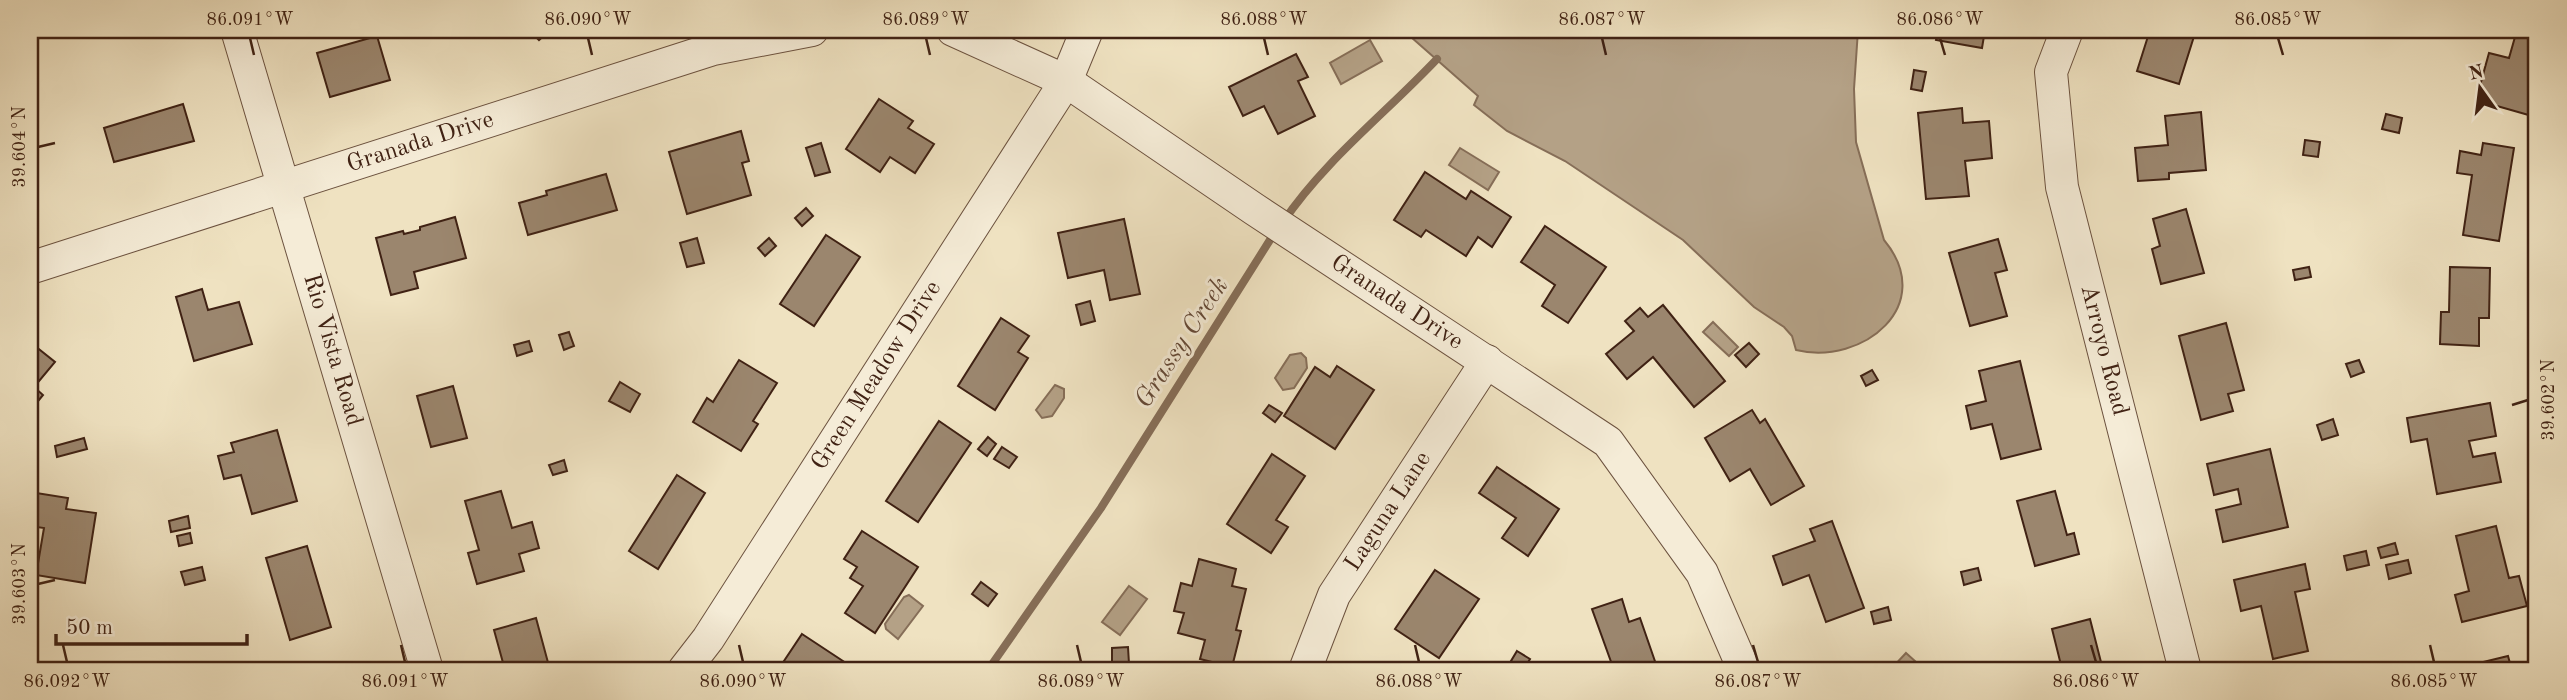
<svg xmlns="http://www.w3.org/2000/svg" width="2567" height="700" viewBox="0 0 2567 700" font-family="'Old Standard TT',serif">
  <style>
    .water { fill: #b4a186; stroke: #866e58; stroke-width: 2 }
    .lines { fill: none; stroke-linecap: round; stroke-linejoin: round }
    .stream { stroke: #866e58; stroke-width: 8 }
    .building { fill: #9b866e; stroke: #402214; stroke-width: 2 }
    .minor-casing { stroke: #6c523f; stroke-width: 34 }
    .minor { stroke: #f5ecd7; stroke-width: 32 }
    .ticks { fill: none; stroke: #402214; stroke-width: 2.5 }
    .labels { text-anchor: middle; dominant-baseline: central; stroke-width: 6; stroke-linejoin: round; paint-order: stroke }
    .street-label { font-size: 24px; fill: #402214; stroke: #f5ecd7 }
    .water-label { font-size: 26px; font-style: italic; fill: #634836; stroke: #f5ecd7 }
    .neatline { fill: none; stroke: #402214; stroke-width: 2.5 }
    .ticks-label { font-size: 18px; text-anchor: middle; fill: #402214 }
  </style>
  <rect width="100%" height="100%" fill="#efe2c1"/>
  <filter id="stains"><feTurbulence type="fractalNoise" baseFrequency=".00286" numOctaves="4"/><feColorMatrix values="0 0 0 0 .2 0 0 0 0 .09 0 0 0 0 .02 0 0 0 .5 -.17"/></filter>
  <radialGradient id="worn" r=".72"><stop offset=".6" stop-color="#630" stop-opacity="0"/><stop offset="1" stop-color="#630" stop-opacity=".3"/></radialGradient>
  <g class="water">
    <path d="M1403 30H1858L1854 89 1856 142 1884 240C1938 305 1863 366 1796 350L1792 336 1784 327 1754 307 1683 240 1565 161 1507 131 1474 105 1478 96Z"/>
    <polygon points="1370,40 1382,61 1341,84 1330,63"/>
    <polygon points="1460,148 1499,172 1488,190 1449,165"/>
    <polygon points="1713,322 1738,347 1729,356 1703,332"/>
    <polygon points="1301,353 1306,358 1307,368 1294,388 1283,390 1275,378 1290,355"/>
    <polygon points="1055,385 1064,389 1064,398 1052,416 1042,418 1036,410"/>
    <polygon points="1129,586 1147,599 1120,635 1102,622"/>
    <polygon points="909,595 923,606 898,639 886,629 885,624 904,597"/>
    <polygon points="1906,653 1925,670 1892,668"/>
  </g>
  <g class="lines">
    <g class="stream">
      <path d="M1283 222C1325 160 1386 113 1437 59"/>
      <polyline points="988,670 1101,508 1275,232"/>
    </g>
  </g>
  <g class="building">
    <polygon points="529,30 550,30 539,40"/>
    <polygon points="1938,30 1985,30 1982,48 1936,40"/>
    <polygon points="2150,30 2196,30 2179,84 2137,71"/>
    <polygon points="2517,30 2537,30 2537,98 2532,116 2476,100 2489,53 2509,58"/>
    <polygon points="377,36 390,80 330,97 317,53"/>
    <polygon points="1296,54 1308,77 1298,81 1315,116 1278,134 1264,106 1243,116 1229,87"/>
    <polygon points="1914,70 1926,72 1922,91 1911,89"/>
    <polygon points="879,99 913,121 908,128 934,144 915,173 890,157 880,172 846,149"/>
    <polygon points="183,104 194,141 114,162 104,128"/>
    <polygon points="1962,108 1963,123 1989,121 1992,158 1965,161 1969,196 1926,199 1918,113"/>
    <polygon points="2201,112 2206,170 2169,173 2169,179 2138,181 2135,148 2168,145 2165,116"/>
    <polygon points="2386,114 2402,118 2399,133 2382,129"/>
    <polygon points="741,131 749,161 742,163 751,195 687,214 669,152"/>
    <polygon points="2305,140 2320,142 2318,157 2303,155"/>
    <polygon points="821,143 830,172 815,176 806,148"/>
    <polygon points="2483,143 2514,148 2499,241 2463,235 2472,175 2457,173 2460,151 2481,155"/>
    <polygon points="1425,172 1466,199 1471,191 1511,217 1492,247 1478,237 1466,256 1426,230 1421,237 1394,220"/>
    <polygon points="606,174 617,210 528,235 519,203 547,195 546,191"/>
    <polygon points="806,208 813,216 802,226 795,218"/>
    <polygon points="2186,209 2204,273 2161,284 2152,249 2160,246 2153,219"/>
    <polygon points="455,217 466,258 414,272 418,288 391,295 376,238 403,231 404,234 420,230 420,227"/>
    <polygon points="1124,219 1140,294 1110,300 1104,270 1068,278 1058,233"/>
    <polygon points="1545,226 1606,267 1568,323 1542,306 1555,285 1521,262"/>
    <polygon points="826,235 860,257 814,326 780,304"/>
    <polygon points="697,238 704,263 687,267 680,243"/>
    <polygon points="769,238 776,246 765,256 758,248"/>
    <polygon points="1998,239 2007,270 1995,273 2007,316 1970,326 1949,253"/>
    <polygon points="2309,267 2311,277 2295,280 2293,270"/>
    <polygon points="2450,267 2490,268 2489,318 2479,318 2479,346 2440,344 2441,312 2449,312"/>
    <polygon points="202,289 208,310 239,302 252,344 194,361 176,297"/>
    <polygon points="1090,301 1095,321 1081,325 1076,305"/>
    <polygon points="1663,305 1725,381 1694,407 1653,357 1627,379 1606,354 1634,331 1625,321 1640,308 1648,317"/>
    <polygon points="1001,318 1029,336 1018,352 1028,358 995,410 958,386"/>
    <polygon points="2226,323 2244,390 2228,394 2233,411 2201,420 2179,336"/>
    <polygon points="569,332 574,346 564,350 559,335"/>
    <polygon points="529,341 532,351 517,356 514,345"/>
    <polygon points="30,342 55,362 34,387 43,395 30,411"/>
    <polygon points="1749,343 1759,354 1746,367 1735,355"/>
    <polygon points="739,360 777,383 753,421 758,424 741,451 693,422 707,398 713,402"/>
    <polygon points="2359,360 2364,372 2351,377 2346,364"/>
    <polygon points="2020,361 2041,449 2001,459 1992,424 1971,429 1966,406 1986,401 1979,371"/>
    <polygon points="1337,366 1374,390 1335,449 1284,416 1315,367 1330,377"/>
    <polygon points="1872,370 1878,380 1866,386 1861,376"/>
    <polygon points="620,382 640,394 630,412 609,401"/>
    <polygon points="453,386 467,438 431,447 417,396"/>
    <polygon points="2490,403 2496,436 2469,441 2473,457 2495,453 2501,482 2437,494 2427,439 2411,442 2407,418"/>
    <polygon points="1269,405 1282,413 1275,422 1263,413"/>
    <polygon points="1752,410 1760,423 1765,419 1804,486 1771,505 1750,469 1730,481 1705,438"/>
    <polygon points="2333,419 2338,435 2322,440 2317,425"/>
    <polygon points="939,421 971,443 918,522 886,501"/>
    <polygon points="277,430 297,501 252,514 241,475 224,479 218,456 234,452 231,443"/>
    <polygon points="988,437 996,444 987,456 978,449"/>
    <polygon points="84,438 87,449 57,457 55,446"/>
    <polygon points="1002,447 1017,457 1009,468 994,459"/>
    <polygon points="2270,449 2288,527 2223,542 2216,510 2241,504 2238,489 2214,495 2207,464"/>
    <polygon points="1272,454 1305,476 1276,520 1288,527 1271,553 1227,524"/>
    <polygon points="564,460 567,471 553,475 549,465"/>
    <polygon points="1497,467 1559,509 1528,556 1502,538 1516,518 1479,493"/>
    <polygon points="677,475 705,493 658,569 629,551"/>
    <polygon points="501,491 512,528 532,522 539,548 519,554 524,571 477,584 468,553 479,550 465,501"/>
    <polygon points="2055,491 2067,535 2074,533 2079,554 2035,566 2017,501"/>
    <polygon points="30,492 68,498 66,509 96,513 85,583 36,575 44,528 30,526"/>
    <polygon points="188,516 190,528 171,532 169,521"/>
    <polygon points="1832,521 1864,608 1826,622 1809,575 1783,585 1773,556 1815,541 1810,529"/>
    <polygon points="2496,526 2509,578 2519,576 2527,606 2462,622 2455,595 2469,591 2456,536"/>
    <polygon points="862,531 918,567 875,633 845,613 863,586 850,578 857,567 844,559"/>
    <polygon points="190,533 192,543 179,546 177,536"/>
    <polygon points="2395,543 2398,554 2381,558 2378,548"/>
    <polygon points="307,546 331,627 290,640 266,558"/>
    <polygon points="2366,551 2369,565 2347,570 2344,556"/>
    <polygon points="1199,559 1236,569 1232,586 1246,589 1236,630 1241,631 1232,667 1200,659 1205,640 1178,633 1184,613 1174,611 1181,583 1192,586"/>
    <polygon points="2408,560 2411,573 2389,579 2386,565"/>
    <polygon points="2305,564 2310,589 2295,592 2308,651 2273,659 2261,606 2241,611 2234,580"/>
    <polygon points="202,567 205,580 185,585 181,572"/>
    <polygon points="1978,568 1981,580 1964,585 1961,572"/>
    <polygon points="1435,570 1479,599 1439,658 1395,629"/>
    <polygon points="981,582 997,594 988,606 972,594"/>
    <polygon points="1622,599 1629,622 1640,618 1658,670 1614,670 1592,609"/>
    <polygon points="1888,607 1891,620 1874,624 1871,612"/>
    <polygon points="536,618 550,670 505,670 494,630"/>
    <polygon points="2090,619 2103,670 2044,670 2061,665 2052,629"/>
    <polygon points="802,634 852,667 850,670 778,670"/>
    <polygon points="1128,647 1129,664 1112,664 1112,648"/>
    <polygon points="1517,651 1530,659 1524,669 1511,661"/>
    <polygon points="2508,656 2511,667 2537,660 2537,670 2477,670 2475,664"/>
  </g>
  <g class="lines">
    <defs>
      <g id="minor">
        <path id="s1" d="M237 30 427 670"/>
        <path id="s2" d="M953 30 1066 81 1254 209 1608 442 1702 573 1744 670"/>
        <path id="s3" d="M2067 30 2051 72 2062 187 2185 670"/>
        <path id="s4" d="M30 268 713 49 812 30"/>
        <path id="s5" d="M684 670 708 639 1066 81 1087 30"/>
        <path id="s6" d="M1305 670 1334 595 1487 361"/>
      </g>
    </defs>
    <use href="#minor" class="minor-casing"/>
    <use href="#minor" class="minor"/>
  </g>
  <path class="ticks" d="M250 38 254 55M588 38 592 55M926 38 930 55M1264 38 1268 55M1602 38 1606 55M1940 38 1945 55M2278 38 2283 55M38 147 55 143M2512 405 2528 400M38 584 55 580M63 645 67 662M401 645 405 662M739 645 743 662M1077 645 1081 662M1415 645 1419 662M1753 645 1758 662M2091 645 2096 662M2430 645 2434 662"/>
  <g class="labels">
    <g class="street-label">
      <text stroke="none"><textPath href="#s4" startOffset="410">Granada Drive</textPath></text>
      <text stroke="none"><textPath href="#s2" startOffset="522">Granada Drive</textPath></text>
      <text stroke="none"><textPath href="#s1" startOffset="334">Rio Vista Road</textPath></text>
      <text stroke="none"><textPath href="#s3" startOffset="329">Arroyo Road</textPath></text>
      <text stroke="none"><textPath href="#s5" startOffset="352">Green Meadow Drive</textPath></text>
      <text stroke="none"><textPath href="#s6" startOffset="180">Laguna Lane</textPath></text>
    </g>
    <g class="water-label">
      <text transform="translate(1182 343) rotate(-57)">Grassy Creek</text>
    </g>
  </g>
  <rect width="2567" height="700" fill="none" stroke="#efe2c1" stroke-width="77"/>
  <g transform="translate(2480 88) rotate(346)" stroke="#f5ecd7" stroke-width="5" paint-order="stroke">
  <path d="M0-5L12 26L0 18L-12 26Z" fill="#402214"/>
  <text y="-10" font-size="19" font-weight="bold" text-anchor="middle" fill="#402214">N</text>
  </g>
  <path d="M56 634v10h191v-10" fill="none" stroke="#402214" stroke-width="3.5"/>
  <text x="66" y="634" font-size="21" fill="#402214" stroke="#f5ecd7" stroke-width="5" paint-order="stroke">50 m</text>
  <rect x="38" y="38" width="2490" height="624" class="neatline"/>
  <g class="ticks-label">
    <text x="250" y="25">86.091°W</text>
    <text x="588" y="25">86.090°W</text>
    <text x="926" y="25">86.089°W</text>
    <text x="1264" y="25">86.088°W</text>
    <text x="1602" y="25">86.087°W</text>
    <text x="1940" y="25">86.086°W</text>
    <text x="2278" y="25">86.085°W</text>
    <text transform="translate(19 147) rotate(-90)" y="6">39.604°N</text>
    <text transform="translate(2548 400) rotate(-90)" y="6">39.602°N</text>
    <text transform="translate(19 584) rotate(-90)" y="6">39.603°N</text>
    <text x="67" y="687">86.092°W</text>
    <text x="405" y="687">86.091°W</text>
    <text x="743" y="687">86.090°W</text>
    <text x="1081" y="687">86.089°W</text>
    <text x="1419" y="687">86.088°W</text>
    <text x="1758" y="687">86.087°W</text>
    <text x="2096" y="687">86.086°W</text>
    <text x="2434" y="687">86.085°W</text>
  </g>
  <rect width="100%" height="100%" filter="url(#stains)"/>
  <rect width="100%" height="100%" fill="url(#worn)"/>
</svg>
